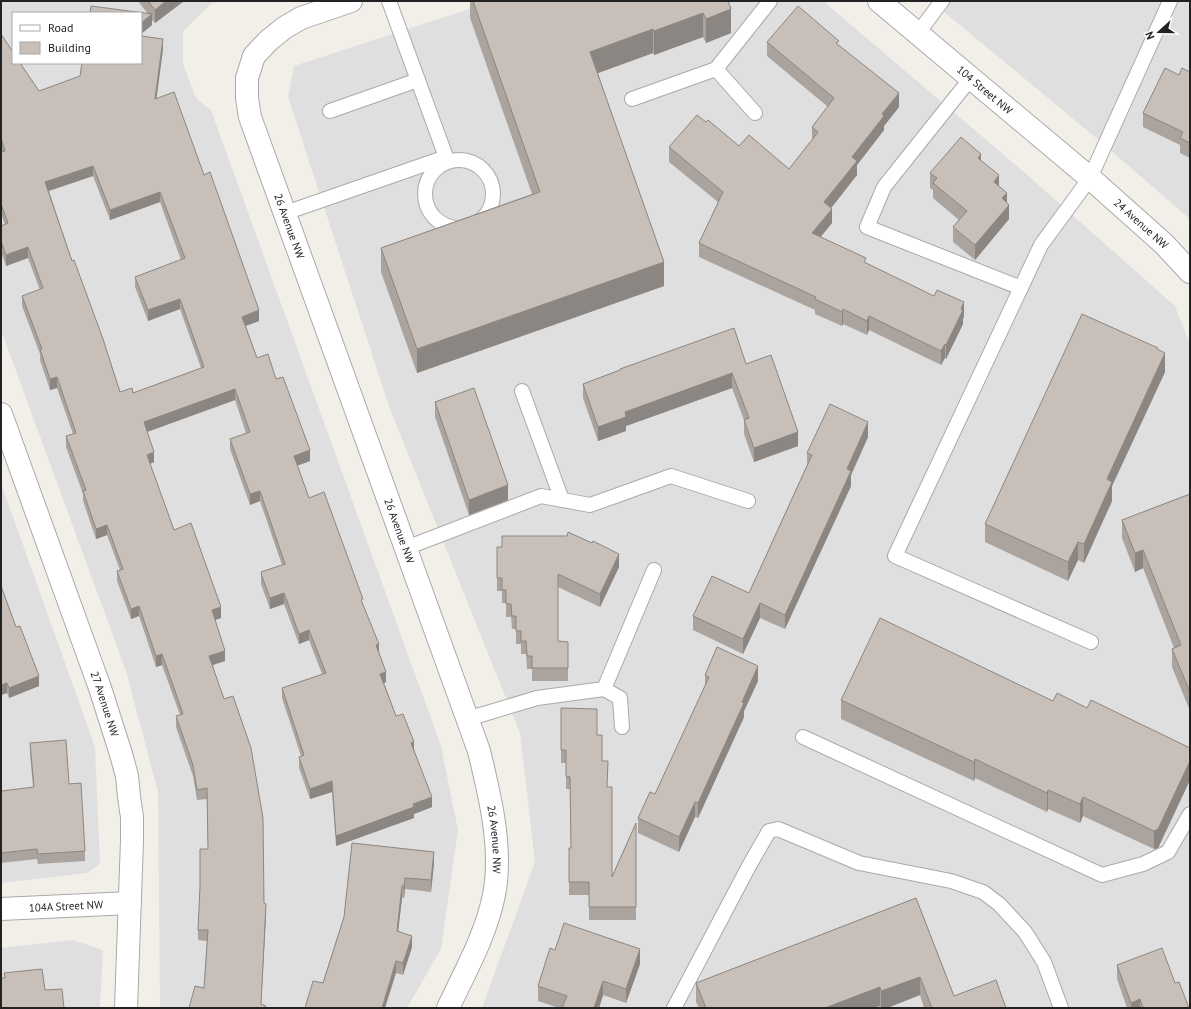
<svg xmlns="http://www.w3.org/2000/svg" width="1191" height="1009" viewBox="0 0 1191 1009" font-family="'PT Sans',sans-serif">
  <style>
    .residential { fill: #e0dfdf; fill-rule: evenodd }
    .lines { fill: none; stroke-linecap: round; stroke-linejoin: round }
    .lane-casing { stroke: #a9a9a9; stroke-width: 16 }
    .street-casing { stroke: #a9a9a9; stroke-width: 24 }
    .lane { stroke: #fff; stroke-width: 14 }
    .street { stroke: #fff; stroke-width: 22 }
    .wall { fill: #aba49e; fill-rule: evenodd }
    .shaded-wall { fill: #8b8681 }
    .building { fill: #c7bfb8; stroke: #8b8681; fill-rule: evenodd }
    .labels { text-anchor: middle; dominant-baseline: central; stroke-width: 3; stroke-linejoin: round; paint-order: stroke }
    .street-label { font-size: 11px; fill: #222; stroke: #fff }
  </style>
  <rect width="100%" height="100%" fill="#f2efe9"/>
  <g class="residential">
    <path d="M1 1H234L212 3 183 31V64L196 98 211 110 441 746 458 830 441 949 407 1008H160L158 792 126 671 1 330ZM13 13H141V63H13Z"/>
    <polygon points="494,1 823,1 1025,173 1175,306 1190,344 1190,1008 482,1008 535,862 520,733 390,409 288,97 294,66"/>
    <polygon points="931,1 1190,1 1190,219 1095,137"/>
    <polygon points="1,483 95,747 100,864 87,873 1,883"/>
    <polygon points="73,940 103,950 100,1008 1,1008 1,948"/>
  </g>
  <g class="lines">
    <defs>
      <g id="lane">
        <polyline points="918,33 942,1"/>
        <polyline points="716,69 755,113"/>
        <polyline points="971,78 884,187 867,227 1021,288"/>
        <polyline points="632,99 716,69 770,1"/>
        <polyline points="330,111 418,80"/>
        <circle cx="459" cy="194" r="34"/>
        <polyline points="285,213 446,157 389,1"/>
        <polyline points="522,391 562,500"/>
        <polyline points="406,548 541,496 590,505 671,476 748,501"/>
        <polyline points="1091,642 895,556 1041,245 1090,178 1170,1"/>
        <polyline points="604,689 620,698 622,727"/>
        <polyline points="467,719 537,698 604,689 654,570"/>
        <polyline points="803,737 1102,875 1143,864 1168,852 1190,814"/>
        <polyline points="674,1008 749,866 769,831 778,829 859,863 951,881 983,892 999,904 1025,932 1044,962 1061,1008"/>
      </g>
      <g id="street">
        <path id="s1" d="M351 1 301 18 284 28 268 41 254 56 247 78V98L250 117 479 751C490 796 503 849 494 895 486 935 465 972 448 1008"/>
        <path id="s2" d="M879 1 1090 178 1164 244 1190 272"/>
        <path id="s3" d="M1 414 100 688 121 754 127 776 129 797 132 817V840L126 1008"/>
        <path id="s4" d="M1 909 130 903"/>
      </g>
    </defs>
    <use href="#lane" class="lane-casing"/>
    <use href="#street" class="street-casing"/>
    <use href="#lane" class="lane"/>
    <use href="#street" class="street"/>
  </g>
  <g class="wall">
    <polygon points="138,1 184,1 155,23 152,20 152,25 141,34 141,13 148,14"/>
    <polygon points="470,1 728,1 731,33 706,43 703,37 654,55 653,53 598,73 664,286 417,373 381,272 381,248 532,194 470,18"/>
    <path d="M1 34 39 91 163 49 156 99 204 175 259 321 246 326 257 358 276 379 310 461 297 465 309 498 363 604 379 652 386 682 384 683 396 716 414 749 432 807 414 814V818L336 846 332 792 310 799 299 768V757L301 756 282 698V688L322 674 309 640 299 644 284 604 270 609 261 584V572L282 565 260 501 250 505 230 449V439L246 433 235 400 147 432 154 462 150 464 174 530 221 618 215 620 225 661 213 665 266 914 261 1004 266 1008 204 988 207 941 198 940V930L208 849 207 799 197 800 193 776 176 727V716L180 715 162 665 156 667 139 616 131 619 117 581V571L120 570 107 535 96 539 83 501V494L66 447V436L73 434 57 388 50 390 40 360V354L22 306V296L40 290 28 258 6 266 1 252V226L5 225 1 214V152H2L1 149ZM93 176 110 220 160 202 181 260 135 277V287L148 321 180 309 201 368 133 393 120 392 72 261 49 191Z"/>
    <polygon points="767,42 839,45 899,107 884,126 884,130 857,165 857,175 831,208 832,223 821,237 866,263 964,316 963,319 963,324 946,359 945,358 941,365 869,330 867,335 843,324 842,326 815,314 815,310 699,257 699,243 718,202 669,162 669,147 706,122 739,146 789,169 812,140 812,127 828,107 767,56"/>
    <polygon points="1190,72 1190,158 1180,153 1180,145 1143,127 1143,113 1179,75"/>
    <polygon points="981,160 999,187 1007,203 1009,219 975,260 953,242 953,227 959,220 933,198 933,190 930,188 930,173"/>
    <polygon points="1158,350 1165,372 1112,486 1112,501 1084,563 1078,560 1068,581 985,542 985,524"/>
    <polygon points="746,364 798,446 754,462 744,434 744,420 732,388 626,426 626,431 598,441 583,398 583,384 620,370 620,369"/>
    <polygon points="435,402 508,500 469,515 435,417"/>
    <polygon points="868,437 851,475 851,486 785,629 760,618 743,654 693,630 693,616 749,593 807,465 807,453"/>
    <polygon points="1190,494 1190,711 1172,667 1172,649 1174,648 1143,568 1135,572 1122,538 1122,520"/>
    <polygon points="497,547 619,567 600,607 558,587 558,641 568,642 568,681 532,681 532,669 527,669 526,654 521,654 521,644 516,644 516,629 512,629 511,617 506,617 506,603 502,603 502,591 497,591"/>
    <polygon points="1,586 16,627 39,686 9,698 7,693 1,695"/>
    <polygon points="705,675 758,681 744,711 744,717 698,818 695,817 679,852 638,833 638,818 655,794 705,687"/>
    <polygon points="841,700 1053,701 1087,708 1190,748 1190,780 1158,848 1154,849 1083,816 1080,823 1048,809 1047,812 975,778 974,781 841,719"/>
    <polygon points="561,708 597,735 607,787 612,876 636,823 636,920 589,920 589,895 569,895 569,848 571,848 570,789 566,789 566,763 561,763"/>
    <polygon points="30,743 69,784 85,851 85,861 38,864 37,859 1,863 1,791 33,787 30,753"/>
    <polygon points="434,852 434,863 431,892 405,889 404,898 402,898 398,931 412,947 403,975 396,973 323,983 344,917"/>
    <polygon points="916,898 954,996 1006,1008 924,1008 920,995 887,1008 881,1008 880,1006 873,1008 699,1008 696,1002 696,983"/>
    <polygon points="555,950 640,964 626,1003 603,995 599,1008 559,1008 538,1001 538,986"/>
    <polygon points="1117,965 1175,983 1189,1008 1127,1008 1117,979"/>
  </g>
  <g class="shaded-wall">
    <polygon points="166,1 184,1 155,23 155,10"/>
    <polygon points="731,9 731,33 706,43 706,19"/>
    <polygon points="703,13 703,37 654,55 654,31"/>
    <polygon points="152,14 152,25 141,34 141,23"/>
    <polygon points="653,29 653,53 590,76 590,52"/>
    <polygon points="163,39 163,49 155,110 155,99"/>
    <polygon points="899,93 899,107 884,126 884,130 857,165 857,175 824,217 824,202 852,157 882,114"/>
    <polygon points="981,154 981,169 978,158"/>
    <polygon points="93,166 93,176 45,192 45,182"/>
    <polygon points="999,175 999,190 994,182"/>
    <polygon points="160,192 160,202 110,220 110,210"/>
    <polygon points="1007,193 1007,207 1002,198"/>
    <polygon points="1009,205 1009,219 975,260 975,245"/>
    <polygon points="832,209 832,223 812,247 812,233"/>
    <polygon points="28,247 28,258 6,266 6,255"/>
    <polygon points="664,262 664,286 417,373 417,349"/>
    <polygon points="180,299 180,309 148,321 148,310"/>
    <polygon points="964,302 964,316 963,319 963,324 946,359 946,345 961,309"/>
    <polygon points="843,309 843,324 842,326 842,312"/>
    <polygon points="259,310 259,321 242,327 242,317"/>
    <polygon points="869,316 869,330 867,335 867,321"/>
    <polygon points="945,344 945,358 941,365 941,351"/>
    <polygon points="1165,353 1165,372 1112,486 1112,501 1084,563 1084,544 1107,479"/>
    <polygon points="732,373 732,388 626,426 626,431 598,441 598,427 625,412"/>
    <polygon points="57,377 57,388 50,390 50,379"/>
    <polygon points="235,389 235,400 144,433 144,422"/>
    <polygon points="868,422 868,437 851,475 851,486 785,629 785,615 847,469"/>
    <polygon points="798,432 798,446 754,462 754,448"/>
    <polygon points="310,450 310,461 294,467 294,456"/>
    <polygon points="154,452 154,462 147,465 147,455"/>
    <polygon points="508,485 508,500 469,515 469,500"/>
    <polygon points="260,491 260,501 250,505 250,494"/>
    <polygon points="107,525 107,535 96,539 96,529"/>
    <polygon points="1078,542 1078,560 1068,581 1068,562"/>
    <polygon points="1143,550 1143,568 1135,572 1135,553"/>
    <polygon points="619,554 619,567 600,607 600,594"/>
    <polygon points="284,593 284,604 270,609 270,598"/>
    <polygon points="760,603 760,618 743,654 743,639"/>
    <polygon points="139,606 139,616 131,619 131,609"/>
    <polygon points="221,607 221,618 212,621 212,610"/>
    <polygon points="309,630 309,640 299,644 299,634"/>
    <polygon points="379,644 379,655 376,645"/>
    <polygon points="225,651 225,661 209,666 209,656"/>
    <polygon points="162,654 162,665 156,667 156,656"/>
    <polygon points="758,666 758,681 744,711 744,717 698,818 698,803 742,702"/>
    <polygon points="386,672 386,682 380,685 380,674"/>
    <polygon points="39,676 39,686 9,698 9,688"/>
    <polygon points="7,683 7,693 1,695 1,685"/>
    <polygon points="414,742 414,753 411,743"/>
    <polygon points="975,759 975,778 974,781 974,762"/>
    <polygon points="1190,761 1190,780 1158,848 1154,849 1154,831"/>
    <polygon points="332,781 332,792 310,799 310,789"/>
    <polygon points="1048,790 1048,809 1047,812 1047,793"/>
    <polygon points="432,797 432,807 414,814 414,818 336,846 336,836"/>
    <polygon points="1083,797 1083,816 1080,823 1080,804"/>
    <polygon points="695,802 695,817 679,852 679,837"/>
    <polygon points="434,852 434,863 431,892 431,880"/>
    <polygon points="405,878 405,889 404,898 404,886"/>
    <polygon points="402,886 402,898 397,942 397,931"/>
    <polygon points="266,904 266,914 261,1008"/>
    <polygon points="412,936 412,947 403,975 403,963"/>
    <polygon points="640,949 640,964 626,1003 626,989"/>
    <polygon points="396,961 396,973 385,1008 382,1008"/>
    <polygon points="920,977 920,995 887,1008 881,1008 881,991"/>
    <polygon points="603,981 603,995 599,1008 594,1008"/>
    <polygon points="880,987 880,1006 873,1008 825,1008"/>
    <polygon points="1140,999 1140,1008 1131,1008 1131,1003"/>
  </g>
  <g class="building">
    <polygon points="148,1 166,1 155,10"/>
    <polygon points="473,1 728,1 731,9 706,19 703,13 654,31 653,29 590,52 664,262 417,349 381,248 540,192"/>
    <polygon points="91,6 152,14 141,23 141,13 90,13"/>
    <polygon points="798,6 839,41 836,43 899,93 882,114 884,116 852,157 857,161 824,202 832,209 812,233 866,258 864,262 934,296 937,290 964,302 961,309 963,310 946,345 945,344 941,351 869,316 867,321 843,309 842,312 815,299 816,297 699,243 723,192 669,147 697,115 706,122 708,120 739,146 749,135 789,169 818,132 812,127 834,98 767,42"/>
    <path d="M1 34 13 52V63H20L39 91 80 76 82 63H141V36L163 39 155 99 174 92 204 175 210 172 259 310 242 317 257 358 268 354 276 379 283 377 310 450 294 456 309 498 324 492 363 599 361 600 379 644 376 645 386 672 380 674 396 716 403 714 414 742 411 743 432 797 413 804 414 807 336 836 332 781 310 789 299 757 304 755 282 688 326 673 309 630 299 634 284 593 270 598 261 574 262 573 261 572 285 564 260 491 250 494 230 439 250 432 235 389 144 422 154 452 147 455 174 530 191 523 221 607 212 610 225 651 209 656 224 699 233 696 251 748 263 818 264 903 266 904 261 1004 266 1006 265 1008H189L195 986 204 988 208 930H198L200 886V849H208L207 788 197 790 193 765 176 716 183 714 162 654 156 656 139 606 131 609 117 571 123 569 107 525 96 529 83 491 86 490 66 436 76 433 57 377 50 379 40 349H42L22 296 43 288 28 247 6 255 1 241V226L8 223 1 204V152L5 151 1 138ZM93 166 110 210 160 192 185 258 135 277 148 310 180 299 204 367 133 393 132 388 120 392 103 339 74 260 72 261 45 182Z"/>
    <polygon points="1165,68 1179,75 1182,68 1190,72 1190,143 1180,138 1183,132 1143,113"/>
    <polygon points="961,137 981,154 978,158 999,175 994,182 1007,193 1002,198 1009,205 975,245 953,227 967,211 933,183 937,178 930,173"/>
    <polygon points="1082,314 1158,348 1157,349 1165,353 1107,479 1112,482 1084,544 1078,542 1068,562 985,524"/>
    <polygon points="734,328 746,364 771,355 798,432 754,448 744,420 749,418 732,373 625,412 626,417 598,427 583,384 620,370 620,369"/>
    <polygon points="474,388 508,485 469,500 435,402"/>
    <polygon points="830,404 868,422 847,469 851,471 785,615 760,603 743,639 693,616 712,576 749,593 812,455 807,453"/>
    <polygon points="1190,494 1190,692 1172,649 1181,645 1143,550 1135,553 1122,520"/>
    <polygon points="568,532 592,543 593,541 619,554 600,594 558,574 558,641 568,642 568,668 532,668 532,656 527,656 526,641 521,641 521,631 516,631 516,616 512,616 511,604 506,604 506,590 502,590 502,578 497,578 497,547 502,547 502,536 567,536"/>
    <polygon points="1,586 16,627 20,626 39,676 9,688 7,683 1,685"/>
    <polygon points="880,618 1053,701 1057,693 1087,708 1091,700 1190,748 1190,761 1158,829 1154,831 1083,797 1080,804 1048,790 1047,793 975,759 974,762 841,700"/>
    <polygon points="717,647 758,666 742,702 744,703 698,803 695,802 679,837 638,818 650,792 655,794 709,677 705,675"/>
    <polygon points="561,708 597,709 597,735 602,735 602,761 608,761 607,787 612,787 612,877 636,823 636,907 589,907 589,882 569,882 569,848 571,848 570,777 566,776 566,750 561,750"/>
    <polygon points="66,740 69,784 81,783 85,851 38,854 37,849 1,853 1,791 34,787 30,743"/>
    <polygon points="352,843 434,852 431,880 405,878 404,886 402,886 397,931 412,936 403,963 396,961 382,1008 305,1008 313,981 323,983 344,917"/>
    <polygon points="916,898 954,996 996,980 1006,1008 932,1008 920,977 881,991 880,987 825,1008 706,1008 696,983"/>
    <polygon points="564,923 640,949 626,989 603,981 594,1008 562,1008 567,996 538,986 550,948 555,950"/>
    <polygon points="1162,948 1175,983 1179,982 1189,1008 1143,1008 1140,999 1131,1003 1117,965"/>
    <polygon points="42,969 45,990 62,989 64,1008 1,1008 1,978 5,978 4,973"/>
  </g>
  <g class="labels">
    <g class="street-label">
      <text stroke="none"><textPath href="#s2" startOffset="138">104 Street NW</textPath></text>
      <text stroke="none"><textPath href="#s2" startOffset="344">24 Avenue NW</textPath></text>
      <text stroke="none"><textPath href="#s1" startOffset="292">26 Avenue NW</textPath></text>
      <text stroke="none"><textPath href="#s1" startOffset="616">26 Avenue NW</textPath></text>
      <text stroke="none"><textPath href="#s3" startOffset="308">27 Avenue NW</textPath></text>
      <text stroke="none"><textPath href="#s1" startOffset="940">26 Avenue NW</textPath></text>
      <text stroke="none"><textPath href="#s4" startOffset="65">104A Street NW</textPath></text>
    </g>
  </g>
  <rect width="1191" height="1009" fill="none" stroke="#222222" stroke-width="4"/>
  <rect x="12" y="12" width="130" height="52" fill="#ffffff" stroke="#a7a7a7"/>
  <rect x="20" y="25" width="20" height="6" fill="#ffffff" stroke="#a7a7a7"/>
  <text x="48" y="32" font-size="12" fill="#222222">Road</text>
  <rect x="20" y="42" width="20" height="12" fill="#c7bfb8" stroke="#a7a7a7"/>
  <text x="48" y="52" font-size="12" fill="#222222">Building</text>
  <g transform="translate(1159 32) rotate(249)" stroke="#ffffff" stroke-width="3" paint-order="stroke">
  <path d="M0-3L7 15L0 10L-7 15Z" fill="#222222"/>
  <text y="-6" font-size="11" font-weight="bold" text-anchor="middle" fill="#222222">N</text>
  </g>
</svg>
